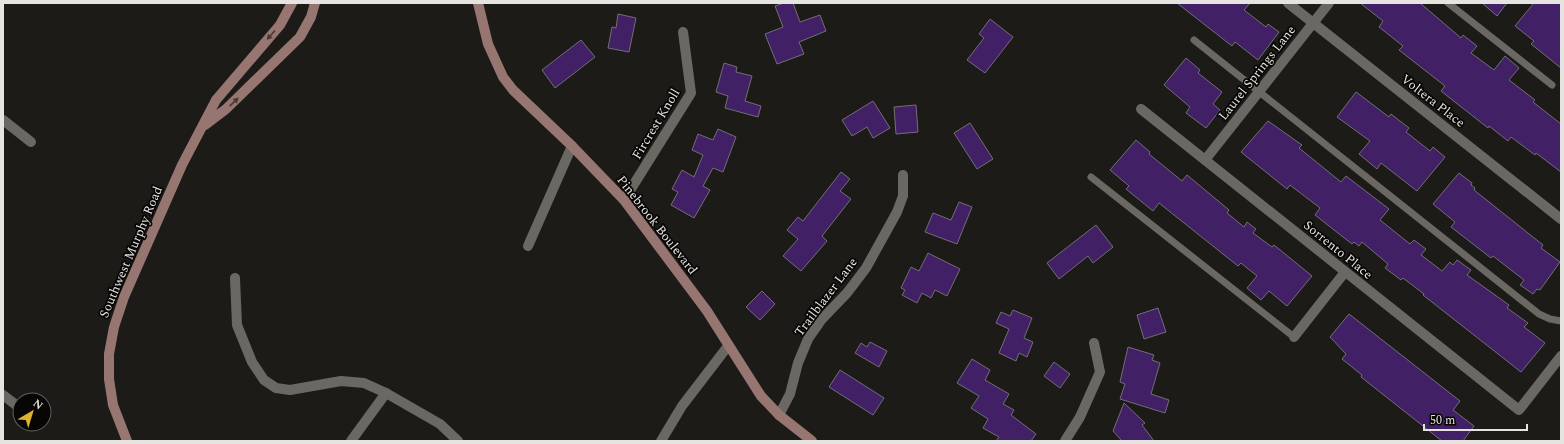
<svg xmlns="http://www.w3.org/2000/svg" width="1564" height="444" viewBox="0 0 1564 444" font-family="Spectral,serif">
  <style>
    .building { fill: #412066; stroke: #716f74 }
    .lines { fill: none; stroke-linecap: round; stroke-linejoin: round }
    .lane { stroke: #6b6863; stroke-width: 7 }
    .street { stroke: #6b6863; stroke-width: 10 }
    .secondary { stroke: #977672; stroke-width: 10 }
    .oneway { fill: #483836 }
    .labels { text-anchor: middle; dominant-baseline: central; stroke-width: 3.5; stroke-linejoin: round; paint-order: stroke }
    .street-label { font-size: 13px; fill: #e6e4e1; stroke: #070605 }
  </style>
  <rect width="100%" height="100%" fill="#1d1b17"/>
  <g class="building">
    <polygon points="784,3 793,3 800,22 820,15 826,31 799,42 804,54 777,64 765,34 783,27 775,6"/>
    <polygon points="1177,3 1250,3 1244,10 1266,27 1268,24 1279,32 1258,60 1235,42 1232,46"/>
    <polygon points="1360,3 1420,3 1461,38 1463,35 1477,46 1471,53 1494,70 1505,56 1519,68 1509,80 1535,100 1533,102 1561,124 1561,172 1536,153 1535,155 1511,137 1508,141 1489,126 1488,128 1441,91 1445,86 1399,50 1403,46 1379,27 1383,21"/>
    <polygon points="1482,3 1507,3 1497,16"/>
    <polygon points="1534,3 1561,3 1561,68 1531,44 1534,41 1515,26"/>
    <polygon points="618,14 636,18 629,52 608,48 612,27 616,28"/>
    <polygon points="990,19 1013,37 985,73 967,60 984,38 979,34"/>
    <polygon points="581,40 595,57 555,88 542,70"/>
    <polygon points="1186,58 1200,70 1198,73 1222,92 1213,104 1220,110 1206,128 1186,113 1190,107 1164,85"/>
    <polygon points="724,63 737,67 736,72 752,76 745,101 761,106 758,117 725,108 728,96 716,92"/>
    <polygon points="1356,92 1389,117 1391,114 1409,128 1406,132 1430,151 1433,147 1445,157 1417,191 1381,163 1377,169 1359,154 1370,141 1337,117"/>
    <polygon points="873,101 890,128 873,138 867,127 852,136 842,120"/>
    <polygon points="916,105 918,132 896,134 894,107"/>
    <polygon points="1268,121 1302,145 1299,148 1341,182 1346,176 1389,209 1380,220 1410,244 1414,240 1426,249 1421,255 1442,271 1450,262 1453,265 1457,260 1471,270 1467,275 1509,305 1507,308 1528,323 1524,327 1545,343 1521,372 1423,295 1424,294 1403,278 1401,280 1385,268 1388,264 1362,242 1359,246 1354,242 1352,244 1329,226 1315,215 1320,208 1290,185 1287,189 1241,152"/>
    <polygon points="970,123 993,159 977,169 954,133"/>
    <polygon points="718,129 736,137 723,172 713,168 703,186 710,190 694,218 671,205 678,192 672,189 682,170 694,177 703,155 692,150 698,134 713,140"/>
    <polygon points="1136,140 1150,152 1149,154 1182,181 1187,175 1229,210 1227,213 1244,227 1247,222 1256,229 1253,233 1272,247 1274,245 1312,276 1287,306 1269,291 1261,300 1247,288 1257,276 1241,263 1238,266 1159,203 1153,211 1126,189 1129,186 1110,170"/>
    <polygon points="841,172 850,179 840,191 851,199 822,236 827,241 801,271 783,256 798,239 787,230 798,217 803,221"/>
    <polygon points="1459,173 1472,183 1471,185 1475,188 1474,190 1543,245 1541,248 1560,262 1540,290 1537,289 1533,294 1520,285 1524,280 1493,256 1491,258 1451,227 1455,222 1433,204"/>
    <polygon points="959,202 972,207 957,244 925,232 933,213 951,220"/>
    <polygon points="1096,225 1113,247 1093,263 1088,256 1059,279 1047,263"/>
    <polygon points="928,253 960,269 947,296 935,290 931,298 922,293 917,303 902,295 905,290 901,288 911,267 919,271"/>
    <polygon points="762,291 775,304 760,320 746,307"/>
    <polygon points="1158,308 1166,332 1144,339 1137,315"/>
    <polygon points="1013,310 1032,318 1024,338 1033,342 1027,357 1019,353 1016,361 999,353 1009,329 996,323 1001,312 1010,316"/>
    <polygon points="1349,314 1460,401 1453,410 1474,426 1463,441 1442,441 1361,377 1362,375 1342,359 1346,354 1330,337"/>
    <polygon points="870,342 887,351 879,367 855,353 861,343 867,347"/>
    <polygon points="1128,347 1154,355 1152,360 1160,363 1151,394 1169,400 1165,413 1120,399 1125,384 1120,382"/>
    <polygon points="972,359 990,370 985,380 1009,394 1003,404 1014,410 1011,415 1036,434 1031,441 996,441 999,437 983,428 988,419 971,408 979,396 957,383"/>
    <polygon points="1054,362 1070,374 1060,388 1044,376"/>
    <polygon points="840,370 884,398 873,415 829,387"/>
    <polygon points="1124,403 1145,423 1142,425 1154,441 1122,441 1113,431"/>
  </g>
  <g class="lines">
    <g class="lane">
      <polyline points="1448,3 1552,85"/>
      <polyline points="1194,40 1539,314 1550,319 1561,321"/>
      <polyline points="1091,177 1294,337"/>
    </g>
    <g class="street">
      <polyline points="1288,3 1561,219"/>
      <polyline points="1141,109 1519,410 1561,356"/>
      <polyline points="3,120 31,142"/>
      <polyline points="1205,160 1329,3"/>
      <polyline points="624,200 691,93 683,32"/>
      <polyline points="528,246 572,146"/>
      <polyline points="235,278 237,325 252,362 264,380 276,388 290,390 341,381 364,383 386,393 440,424 458,441"/>
      <polyline points="1294,337 1345,272"/>
      <polyline points="3,395 20,408"/>
      <polyline points="779,415 790,394 798,363 808,339 822,319 847,293 866,268 897,212 903,196 903,175"/>
      <polyline points="351,441 386,393"/>
      <polyline points="661,441 682,406 728,346"/>
      <polyline points="1065,441 1080,417 1100,372 1094,343"/>
    </g>
    <g class="secondary">
      <polyline points="478,3 488,44 503,77 513,90 572,146 624,200 707,311 761,396 779,415 812,441"/>
      <polyline points="205,125 226,109 300,37 311,17 315,3"/>
      <polyline points="127,441 113,405 109,379 109,354 114,327 124,297 182,165 216,100 280,25 292,3"/>
    </g>
  </g>
  <defs><path id="oneway-solid" d="M-6-.8H1V-3.2L6.5 0L1 3.2V.8H-6Z"/></defs>
  <g class="oneway">
    <use href="#oneway-solid" transform="translate(271 35) rotate(131)"/>
    <use href="#oneway-solid" transform="translate(234 102) rotate(-43)"/>
  </g>
  <g class="labels">
    <g class="street-label">
      <text transform="translate(1257 73) rotate(-52)">Laurel Springs Lane</text>
      <text transform="translate(1433 101) rotate(38)">Voltera Place</text>
      <text transform="translate(656 124) rotate(-59)">Fircrest Knoll</text>
      <text transform="translate(657 225) rotate(52)">Pinebrook Boulevard</text>
      <text transform="translate(1338 250) rotate(39)">Sorrento Place</text>
      <text transform="translate(131 252) rotate(-67)">Southwest Murphy Road</text>
      <text transform="translate(826 297) rotate(-53)">Trailblazer Lane</text>
    </g>
  </g>
  <rect width="1564" height="444" fill="none" stroke="#e6e4e1" stroke-width="8"/>
  <g transform="translate(32 412) rotate(38)"><circle r="19" fill="#070605" stroke="#605f5d"/>
  <path d="M0-3L7 15L0 10L-7 15Z" fill="#deb133"/>
  <text y="-6" font-size="11" font-weight="bold" text-anchor="middle" fill="#e6e4e1">N</text>
  </g>
  <path d="M1424 424v6h103v-6" fill="none" stroke="#e6e4e1" stroke-width="2"/>
  <text x="1430" y="424" font-size="12" fill="#e6e4e1" stroke="#070605" stroke-width="3" paint-order="stroke">50 m</text>
</svg>
